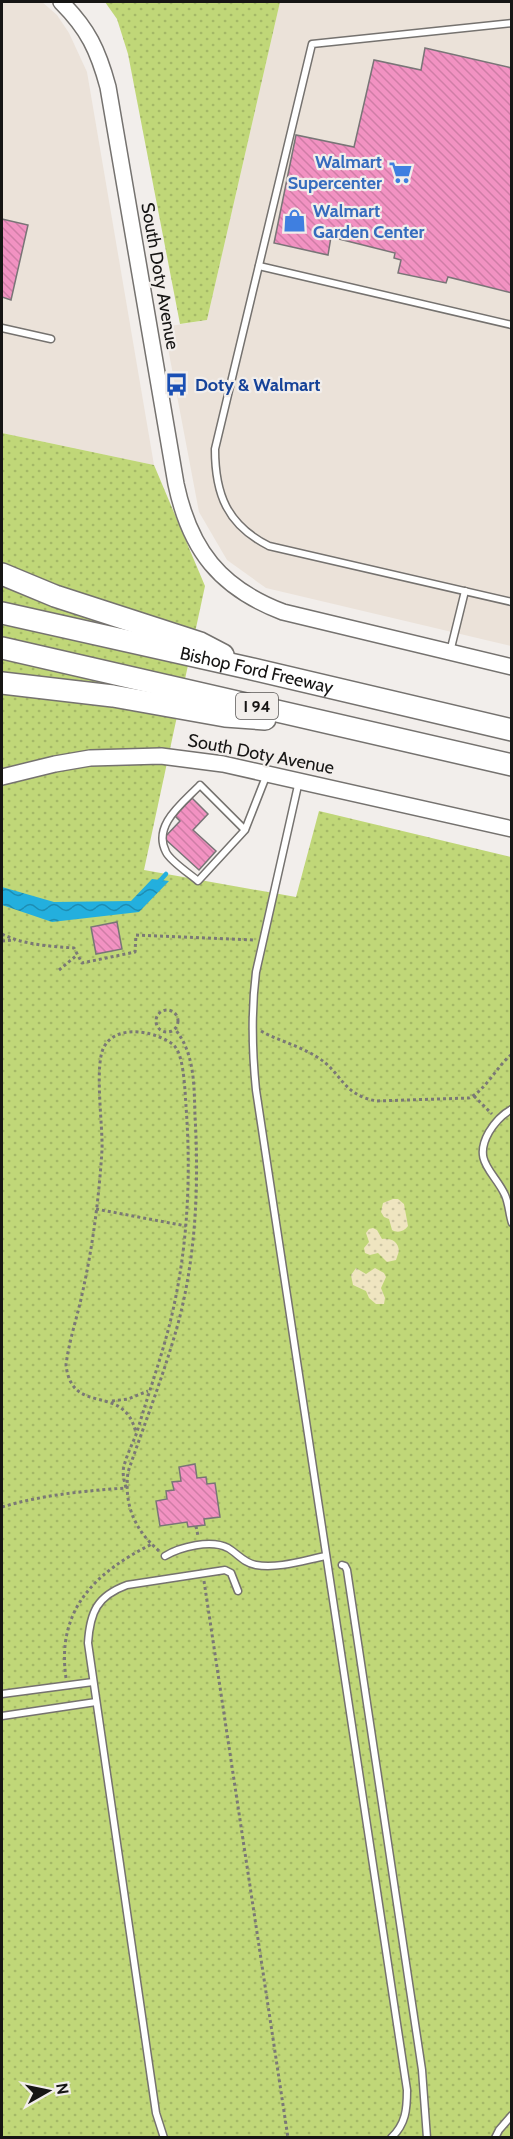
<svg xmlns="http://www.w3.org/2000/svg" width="513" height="2139" viewBox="0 0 513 2139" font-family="Cabin,sans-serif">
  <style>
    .built { fill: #ebe2d9 }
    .grass { fill: url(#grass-dots) }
    .sand { fill: url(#sand-dots) }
    .water { fill: url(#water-waves) }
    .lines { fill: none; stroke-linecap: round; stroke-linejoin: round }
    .stream { stroke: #23afde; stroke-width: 4.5 }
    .building { fill: url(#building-back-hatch); stroke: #797577; stroke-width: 1.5 }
    .service-casing { stroke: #75726f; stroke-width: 9 }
    .tertiary-casing { stroke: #75726f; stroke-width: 18 }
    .motorway-casing { stroke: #75726f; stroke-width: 24 }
    .path { stroke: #7a7876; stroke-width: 3; stroke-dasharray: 3 3; stroke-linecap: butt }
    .service { stroke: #fff; stroke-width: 6 }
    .tertiary { stroke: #fff; stroke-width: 15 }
    .motorway { stroke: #fff; stroke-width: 21 }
    .labels { text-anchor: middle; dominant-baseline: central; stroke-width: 4.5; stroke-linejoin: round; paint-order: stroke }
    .shield { fill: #f2eeeb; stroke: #585654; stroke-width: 1.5 }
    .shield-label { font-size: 16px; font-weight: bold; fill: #161514 }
    .shop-label { font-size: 18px; font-weight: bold; fill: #366cbe; stroke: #f2eeeb; text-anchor: end }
    .street-label { font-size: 18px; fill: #161514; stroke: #f2eeeb }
    .transit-label { font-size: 18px; font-weight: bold; fill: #164399; stroke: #f2eeeb; text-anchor: start }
  </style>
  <defs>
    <pattern id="grass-dots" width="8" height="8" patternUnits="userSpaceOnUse" patternTransform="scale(1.5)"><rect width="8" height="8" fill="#c0d778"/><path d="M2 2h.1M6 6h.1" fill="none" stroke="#a4b867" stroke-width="1.8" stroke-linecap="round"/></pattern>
    <pattern id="sand-dots" width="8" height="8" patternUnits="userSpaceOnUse" patternTransform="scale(1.5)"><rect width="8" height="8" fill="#efe5c0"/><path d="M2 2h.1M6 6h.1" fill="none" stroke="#ccc4a4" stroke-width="1.8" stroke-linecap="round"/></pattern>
    <pattern id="water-waves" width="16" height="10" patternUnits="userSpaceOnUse" patternTransform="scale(1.5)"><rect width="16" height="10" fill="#23afde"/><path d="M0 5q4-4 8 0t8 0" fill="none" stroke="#1d8db3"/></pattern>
    <pattern id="building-back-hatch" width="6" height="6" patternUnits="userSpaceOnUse" patternTransform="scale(1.5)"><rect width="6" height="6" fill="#f292c2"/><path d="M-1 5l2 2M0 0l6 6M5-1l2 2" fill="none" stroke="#cf7da6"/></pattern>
  </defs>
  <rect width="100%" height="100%" fill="#f2eeeb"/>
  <g class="built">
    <polygon points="2,2 42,2 57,15 69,33 87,72 154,465 2,433"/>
    <polygon points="280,2 511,2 511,646 266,588 227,560 199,512 164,327 207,320"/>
  </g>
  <g class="grass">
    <polygon points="105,2 280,2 207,320 180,324 128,54 117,19"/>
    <polygon points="2,433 154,465 205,586 144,870 296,897 319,811 511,857 511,2137 2,2137"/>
  </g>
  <g class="sand">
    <path d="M393 1199H398L404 1204 408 1226C404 1232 397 1233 392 1230L389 1219 384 1217 381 1212 383 1203Z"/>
    <path d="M373 1228 377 1230 382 1239C391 1238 398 1241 399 1251L396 1260 387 1262 378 1253 370 1255 365 1253 364 1248 369 1242 366 1233 369 1229Z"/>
    <polygon points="356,1268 366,1274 375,1268 384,1273 386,1277 381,1288 385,1298 384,1304 376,1304 369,1298 366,1291 353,1285 351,1275"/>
  </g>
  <polygon class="water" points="152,879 169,881 139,912 52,922 2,905 2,887 54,902 131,901"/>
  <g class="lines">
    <polyline class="stream" points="157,884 166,874"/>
  </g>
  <g class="building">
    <polygon points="425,48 512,68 512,293 448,277 446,283 398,273 401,260 394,258 395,253 331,237 328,255 274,243 296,135 354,147 374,60 421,70"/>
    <polygon points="2,219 28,225 11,300 2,297"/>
    <polygon points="192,798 208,814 193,830 216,851 199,870 164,838 180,821 175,816"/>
    <polygon points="117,922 122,949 96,954 91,927"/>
    <polygon points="195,1464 197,1478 206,1477 207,1484 215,1483 220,1517 204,1519 205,1525 188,1527 187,1522 160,1526 156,1501 167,1499 166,1491 174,1490 172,1482 181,1481 179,1467"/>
  </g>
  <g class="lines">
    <defs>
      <g id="service">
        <path d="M512 23 312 44 215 449C215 494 227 525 269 546L512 602"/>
        <polyline points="259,266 512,325"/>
        <polyline points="2,328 51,339"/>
        <polyline points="450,652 465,591"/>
        <path d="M299 781 256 972C251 1012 252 1050 256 1090L407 2090C407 2109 406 2124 391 2138"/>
        <path d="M245 830 200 785C183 803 152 825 166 852 170 861 190 874 198 881L245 830 267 774"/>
        <path d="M512 1109C501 1115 495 1122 489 1132 472 1162 494 1171 505 1195 509 1204 509 1214 512 1223"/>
        <path d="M165 1556C180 1547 211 1539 228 1548 238 1554 244 1563 256 1565 278 1569 305 1560 326 1556"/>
        <polyline points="342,1565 345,1566 347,1570 422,2070 427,2138"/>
        <polyline points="2,1694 93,1682"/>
        <polyline points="2,1716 96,1702"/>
        <path d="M164 2138 156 2113 88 1643C90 1612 97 1596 127 1585L225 1570 231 1573 238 1591"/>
        <polyline points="495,2138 499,2130 512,2115"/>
      </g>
      <g id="tertiary">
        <path d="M61 2C88 29 98 50 108 87L176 484C190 550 220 588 283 612L512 667"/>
        <polyline points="2,777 55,764 90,758 161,756 223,764 512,829"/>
      </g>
      <g id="motorway">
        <polyline points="2,574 55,596 200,643 223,655"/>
        <path id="s1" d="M2 613 248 668 512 730"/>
        <polyline points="2,648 512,765"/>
        <polyline points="2,683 113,696 225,716 265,719"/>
      </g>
    </defs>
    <use href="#service" class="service-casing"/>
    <use href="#tertiary" class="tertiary-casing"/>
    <use href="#motorway" class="motorway-casing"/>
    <g class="path">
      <path d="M2 934C24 945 49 946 74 948L82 963 135 952 136 935 253 940"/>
      <polyline points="2,941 15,940"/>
      <polyline points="59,970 77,955"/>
      <circle cx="167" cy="1021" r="11"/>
      <path d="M261 1031C279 1041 300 1046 317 1057 342 1072 341 1094 376 1101L469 1098C485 1091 497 1066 512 1054"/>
      <polyline points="474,1096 492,1114"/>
      <polyline points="96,1209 186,1226"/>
      <polyline points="112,1401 128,1399 148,1391"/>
      <path d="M2 1507C42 1495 83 1491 126 1488 124 1480 122 1473 124 1466 127 1454 133 1443 137 1432 149 1391 164 1351 173 1310 188 1243 191 1174 186 1106 185 1092 184 1059 176 1048 172 1042 164 1039 157 1036 141 1030 114 1028 104 1047 94 1065 103 1126 102 1150 99 1197 93 1245 83 1290 78 1315 69 1340 66 1365 72 1418 124 1381 136 1433"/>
      <polyline points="196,1526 198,1536"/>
      <path d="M159 1551C134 1529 124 1505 128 1472 145 1422 165 1372 179 1320 196 1254 199 1184 195 1116 194 1085 195 1054 175 1029"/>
      <polyline points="204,1581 288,2138"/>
      <path d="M66 1678C56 1609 96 1572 152 1544"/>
    </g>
    <use href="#service" class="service"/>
    <use href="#tertiary" class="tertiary"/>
    <use href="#motorway" class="motorway"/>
  </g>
  <defs>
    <symbol id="supermarket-bare" viewBox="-9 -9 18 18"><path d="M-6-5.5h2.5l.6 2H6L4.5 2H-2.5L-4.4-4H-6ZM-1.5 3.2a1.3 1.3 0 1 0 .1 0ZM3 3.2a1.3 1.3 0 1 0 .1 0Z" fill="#3f7fe0" stroke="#f2eeeb" stroke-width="2.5" paint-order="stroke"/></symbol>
    <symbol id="shop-bare" viewBox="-9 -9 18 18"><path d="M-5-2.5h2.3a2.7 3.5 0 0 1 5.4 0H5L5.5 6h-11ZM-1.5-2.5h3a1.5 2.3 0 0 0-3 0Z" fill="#3f7fe0" stroke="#f2eeeb" stroke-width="2.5" paint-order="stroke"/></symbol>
    <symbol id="bus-bare" viewBox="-9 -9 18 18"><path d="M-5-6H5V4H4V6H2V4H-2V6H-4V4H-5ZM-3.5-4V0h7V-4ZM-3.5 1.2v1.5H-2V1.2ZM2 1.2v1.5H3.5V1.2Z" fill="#1a4fb4" stroke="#f2eeeb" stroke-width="2.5" paint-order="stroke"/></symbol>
  </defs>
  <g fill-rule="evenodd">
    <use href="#supermarket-bare" x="384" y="156" width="33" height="33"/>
    <use href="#shop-bare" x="278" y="204" width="33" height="33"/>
    <use href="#bus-bare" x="160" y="368" width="33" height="33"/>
  </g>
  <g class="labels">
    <rect class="shield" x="236" y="693" width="42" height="26" rx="4.5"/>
    <g class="shield-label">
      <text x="257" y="706">I 94</text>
    </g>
    <g class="shop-label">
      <text x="382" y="162">Walmart<tspan x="382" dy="21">Supercenter</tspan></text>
      <text x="313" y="211" text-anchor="start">Walmart<tspan x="313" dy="21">Garden Center</tspan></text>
    </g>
    <g class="street-label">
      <text transform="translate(160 276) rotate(80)">South Doty Avenue</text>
      <text stroke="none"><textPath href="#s1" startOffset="261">Bishop Ford Freeway</textPath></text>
      <text transform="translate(261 754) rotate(11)">South Doty Avenue</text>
    </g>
    <g class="transit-label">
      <text x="195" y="385">Doty &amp; Walmart</text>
    </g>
  </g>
  <rect width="513" height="2139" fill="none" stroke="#161514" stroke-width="6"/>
  <g transform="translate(48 2091) rotate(81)" stroke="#f2eeeb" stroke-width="4.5" paint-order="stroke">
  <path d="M0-4.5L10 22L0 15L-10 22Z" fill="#161514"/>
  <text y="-9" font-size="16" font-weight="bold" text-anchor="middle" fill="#161514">N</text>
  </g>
</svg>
